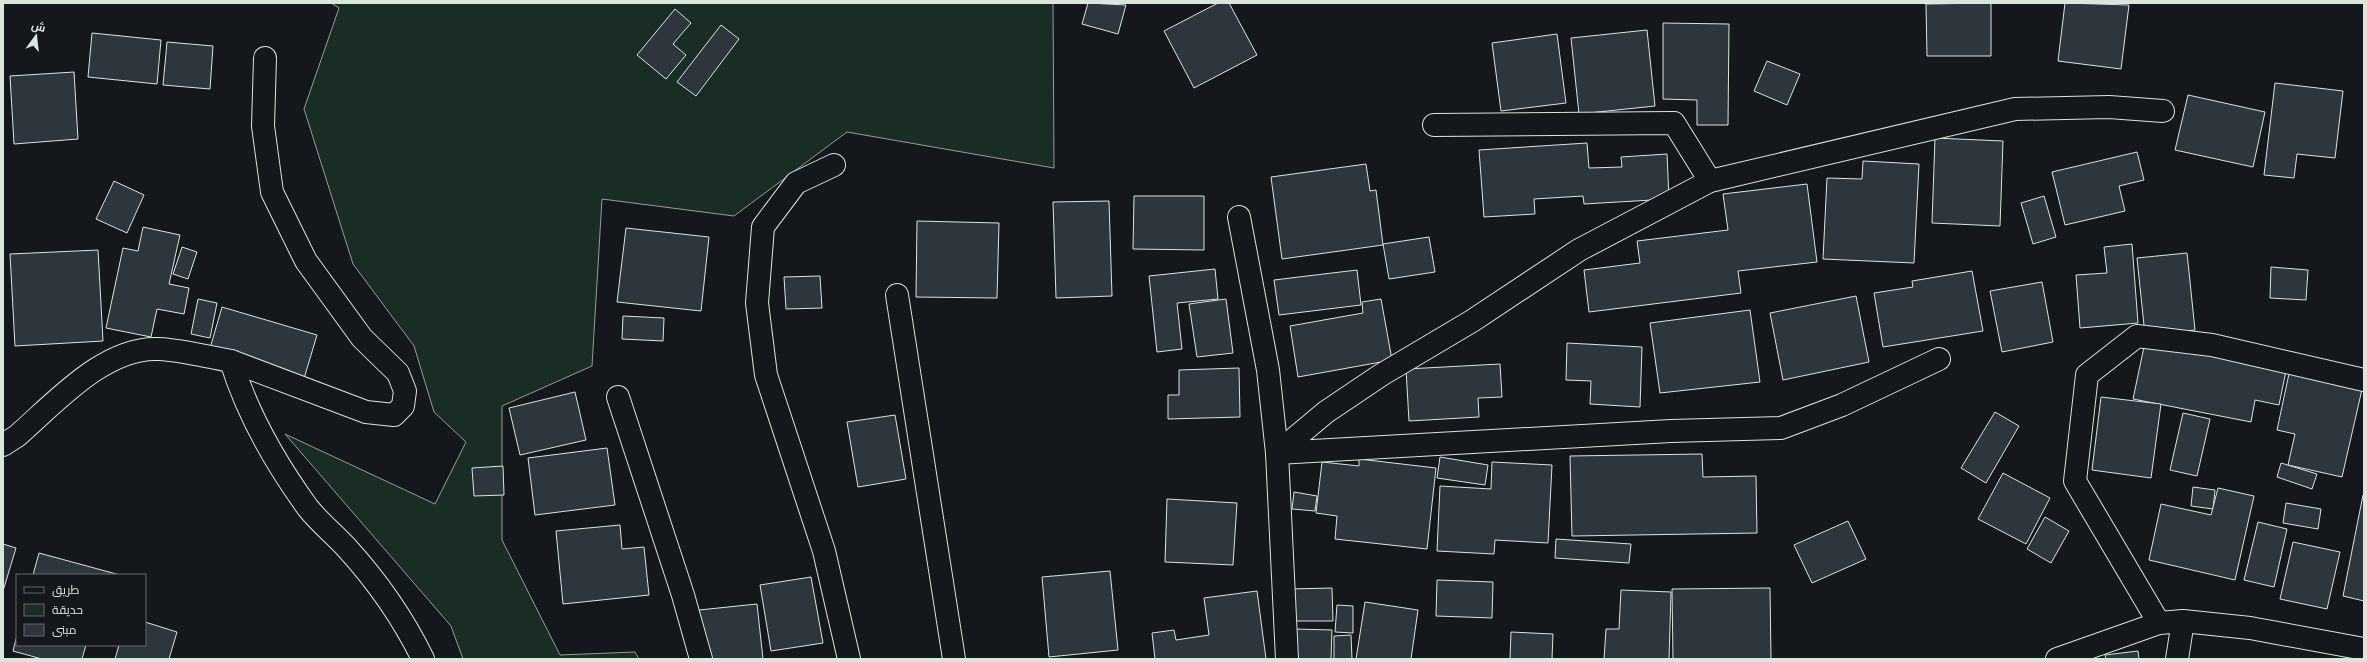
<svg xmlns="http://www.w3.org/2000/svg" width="2367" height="662" viewBox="0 0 2367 662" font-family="Raleway,Cairo,sans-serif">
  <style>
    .green { fill: #1a2d24; stroke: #939e99 }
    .building { fill: #2c363c; stroke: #d8e6dc }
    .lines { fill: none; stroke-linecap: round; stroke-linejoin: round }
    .minor-casing { stroke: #d8e6dc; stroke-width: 24 }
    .minor { stroke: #14181c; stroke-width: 22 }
  </style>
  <rect width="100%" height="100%" fill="#14181c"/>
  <polygon class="green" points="331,3 1053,3 1054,168 847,132 734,216 602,199 592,366 502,406 502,540 560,655 635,652 639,659 463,659 451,626 285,434 435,504 466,442 434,412 414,346 353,264 304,109 339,8"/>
  <g class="building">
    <polygon points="1088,3 1126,5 1118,34 1082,24"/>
    <polygon points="1218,3 1229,3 1257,55 1194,88 1164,31"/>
    <polygon points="1991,3 1991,56 1927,56 1926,4"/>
    <polygon points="2065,3 2129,5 2121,69 2058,61"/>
    <polygon points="675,9 691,23 673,44 686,55 666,79 637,55"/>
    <polygon points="1663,23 1729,24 1728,125 1697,125 1697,100 1663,99"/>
    <polygon points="721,25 739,39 696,96 677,82"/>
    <polygon points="1647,30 1655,106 1579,114 1571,38"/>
    <polygon points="92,33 161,40 157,84 88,77"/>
    <polygon points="1557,34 1566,103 1501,111 1492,43"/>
    <polygon points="167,42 213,46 210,89 163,85"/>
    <polygon points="1767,61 1800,74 1787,105 1754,91"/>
    <polygon points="74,72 78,139 14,144 10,76"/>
    <polygon points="2275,83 2343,91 2335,158 2297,154 2294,178 2264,175"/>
    <polygon points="2188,95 2265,112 2253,167 2175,150"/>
    <polygon points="1935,138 2003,141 2000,226 1932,223"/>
    <polygon points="1587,143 1589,168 1622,167 1621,157 1667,154 1669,199 1584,204 1583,196 1534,199 1535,214 1484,217 1479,150"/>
    <polygon points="2137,152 2144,180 2119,186 2125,211 2065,225 2052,172"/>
    <polygon points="1863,161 1919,164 1914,263 1823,259 1827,178 1862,179"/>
    <polygon points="1366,164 1370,191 1376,190 1383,245 1282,259 1271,177"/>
    <polygon points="114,181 144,195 127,233 96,219"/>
    <polygon points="1807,184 1817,262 1738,271 1741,293 1589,312 1584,270 1640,263 1637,241 1728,230 1723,194"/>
    <polygon points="1134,196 1204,196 1204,250 1133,249"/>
    <polygon points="2044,196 2056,237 2033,244 2021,203"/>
    <polygon points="1109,201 1112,296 1056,298 1053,202"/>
    <polygon points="917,221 999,223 997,298 916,297"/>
    <polygon points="143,227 180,235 169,284 189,288 184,314 157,309 151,337 106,328 123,248 138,251"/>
    <polygon points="626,228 709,237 701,311 617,302"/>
    <polygon points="1429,237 1435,272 1389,279 1383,244"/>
    <polygon points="2132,244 2138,323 2080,328 2076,275 2107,273 2104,247"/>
    <polygon points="182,247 197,252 188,279 173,274"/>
    <polygon points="98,250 103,341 15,346 10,254"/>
    <polygon points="2187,253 2195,330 2145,335 2137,258"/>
    <polygon points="2271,267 2308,270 2306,300 2270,298"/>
    <polygon points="1215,269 1218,299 1177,303 1182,349 1157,352 1149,276"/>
    <polygon points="1357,270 1361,305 1279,315 1274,280"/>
    <polygon points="1972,271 1983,331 1883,347 1874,293 1913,287 1912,281"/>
    <polygon points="820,276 822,308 786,309 784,277"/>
    <polygon points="2042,282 2053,342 2002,352 1990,291"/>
    <polygon points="1856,296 1869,362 1783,380 1770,313"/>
    <polygon points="198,299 217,303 210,338 191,334"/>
    <polygon points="1226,299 1233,353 1197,357 1189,304"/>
    <polygon points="1381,299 1392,360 1298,377 1290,326 1363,313 1362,302"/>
    <polygon points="222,307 317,335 303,382 208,355"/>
    <polygon points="1750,310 1760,382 1660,393 1650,323"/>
    <polygon points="623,316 664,318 663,341 622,339"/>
    <polygon points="2145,342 2286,371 2279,405 2255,400 2251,422 2133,399"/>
    <polygon points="1567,343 1642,347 1640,407 1590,404 1591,381 1566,380"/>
    <polygon points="1500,364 1502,397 1478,398 1479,417 1409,421 1406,369"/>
    <polygon points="1239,368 1240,417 1168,419 1168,395 1179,395 1179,370"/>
    <polygon points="2290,369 2363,385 2342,477 2288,465 2295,434 2277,430"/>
    <polygon points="575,392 586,440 520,455 509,408"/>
    <polygon points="2101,397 2161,404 2151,478 2092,470"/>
    <polygon points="1995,412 2019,426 1986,483 1961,468"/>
    <polygon points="2183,413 2210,419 2197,476 2170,470"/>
    <polygon points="895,415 906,479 858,487 847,422"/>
    <polygon points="607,448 615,505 535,515 528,458"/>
    <polygon points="1702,454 1703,477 1756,476 1757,533 1572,536 1570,456"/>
    <polygon points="1440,457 1488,465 1485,485 1437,478"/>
    <polygon points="1359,459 1436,468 1427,549 1335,539 1337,516 1316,513 1322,462 1359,466"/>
    <polygon points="1492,462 1552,465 1548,543 1495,540 1494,554 1437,551 1440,486 1491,489"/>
    <polygon points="2281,463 2317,474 2312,489 2277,477"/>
    <polygon points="503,466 504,495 474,496 472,468"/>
    <polygon points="2003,473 2050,498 2026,544 1978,519"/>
    <polygon points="2193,487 2215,490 2213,509 2191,506"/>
    <polygon points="2218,488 2254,496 2235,580 2149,560 2161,504 2211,515"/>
    <polygon points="1294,492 1317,496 1315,511 1292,509"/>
    <polygon points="2363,495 2364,495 2364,601 2343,596"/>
    <polygon points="1167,499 1237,503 1233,565 1165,562"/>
    <polygon points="2286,503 2321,509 2318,529 2283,523"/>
    <polygon points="2045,517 2069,531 2051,563 2027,549"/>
    <polygon points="1848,521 1866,559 1812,583 1794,545"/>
    <polygon points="2258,522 2287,529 2274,587 2244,580"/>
    <polygon points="620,525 622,549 644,547 649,595 563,604 556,531"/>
    <polygon points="1556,539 1631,544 1629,563 1555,558"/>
    <polygon points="2293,542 2340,552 2327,609 2280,599"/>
    <polygon points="3,544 16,548 3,591"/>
    <polygon points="39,553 120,575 33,575"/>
    <polygon points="1110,571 1118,650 1049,657 1042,577"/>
    <polygon points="811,577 823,643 771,651 760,585"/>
    <polygon points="1437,580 1493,582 1492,618 1436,616"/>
    <polygon points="1332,588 1333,621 1289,621 1289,589"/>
    <polygon points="1770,588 1771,659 1673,659 1672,589"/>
    <polygon points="1621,590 1671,592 1669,659 1604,659 1606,629 1619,629"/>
    <polygon points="1257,591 1266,659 1155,659 1152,633 1174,630 1176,640 1209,635 1204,598"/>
    <polygon points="1365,602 1418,610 1411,659 1356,659"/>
    <polygon points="757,604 763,659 704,659 699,610"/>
    <polygon points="1337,605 1353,606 1353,633 1335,632"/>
    <polygon points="145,622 177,632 169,659 115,659 119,645 145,645"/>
    <polygon points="1295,629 1332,630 1331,659 1294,659"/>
    <polygon points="1511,632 1553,634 1552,659 1510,659"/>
    <polygon points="17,635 17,645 86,645 82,659 42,659 13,651"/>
    <polygon points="1351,635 1352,659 1334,659 1334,636"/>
    <polygon points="2138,651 2139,659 2106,659 2105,655"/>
  </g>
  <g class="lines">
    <defs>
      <g id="minor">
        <polyline points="1434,125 1674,123 1710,181"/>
        <polyline points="834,165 796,183 763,227 757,303 766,375 824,551 849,659"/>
        <polyline points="1239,217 1268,370 1277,453 1287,659"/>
        <polyline points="897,295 954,659"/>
        <polyline points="1939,359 1842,405 1781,428 1671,431 1277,453 1326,412 1381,375 1472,321 1579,250 1710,181 2015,109 2109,107 2163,111"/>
        <polyline points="231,361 366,412 394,415 403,406 405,391 398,373 362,338 306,261 272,192 263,126 265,58"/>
        <polyline points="618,397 683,595 701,659"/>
        <path d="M3 445 17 436C55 403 105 346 159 349 182 350 207 357 231 361 247 413 276 464 308 508 319 522 334 534 346 547 377 581 403 618 423 659"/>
        <polyline points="2159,623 2075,481 2087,375 2137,336 2212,345 2364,380"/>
        <polyline points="2057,659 2159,623 2183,621 2250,628 2364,649"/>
        <polyline points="2177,659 2183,621"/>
      </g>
    </defs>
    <use href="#minor" class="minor-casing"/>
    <use href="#minor" class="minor"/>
  </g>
  <rect width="2367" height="662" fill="none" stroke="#d8e6dc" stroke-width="8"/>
  <rect x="16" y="574" width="130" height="72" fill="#14181c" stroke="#626a69"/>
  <rect x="24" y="587" width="20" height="6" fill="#14181c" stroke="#626a69"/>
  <text x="52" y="594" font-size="12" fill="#d8e6dc">طريق</text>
  <rect x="24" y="604" width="20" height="12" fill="#1a2d24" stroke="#626a69"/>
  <text x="52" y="614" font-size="12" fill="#d8e6dc">حديقة</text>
  <rect x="24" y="624" width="20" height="12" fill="#2c363c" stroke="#626a69"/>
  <text x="52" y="634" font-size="12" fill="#d8e6dc">مبنى</text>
  <g transform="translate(36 36) rotate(15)" stroke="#14181c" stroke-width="3" paint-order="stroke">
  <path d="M0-3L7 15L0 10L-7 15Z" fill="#d8e6dc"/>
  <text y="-6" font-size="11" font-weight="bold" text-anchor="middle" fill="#d8e6dc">ش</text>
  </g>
</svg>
